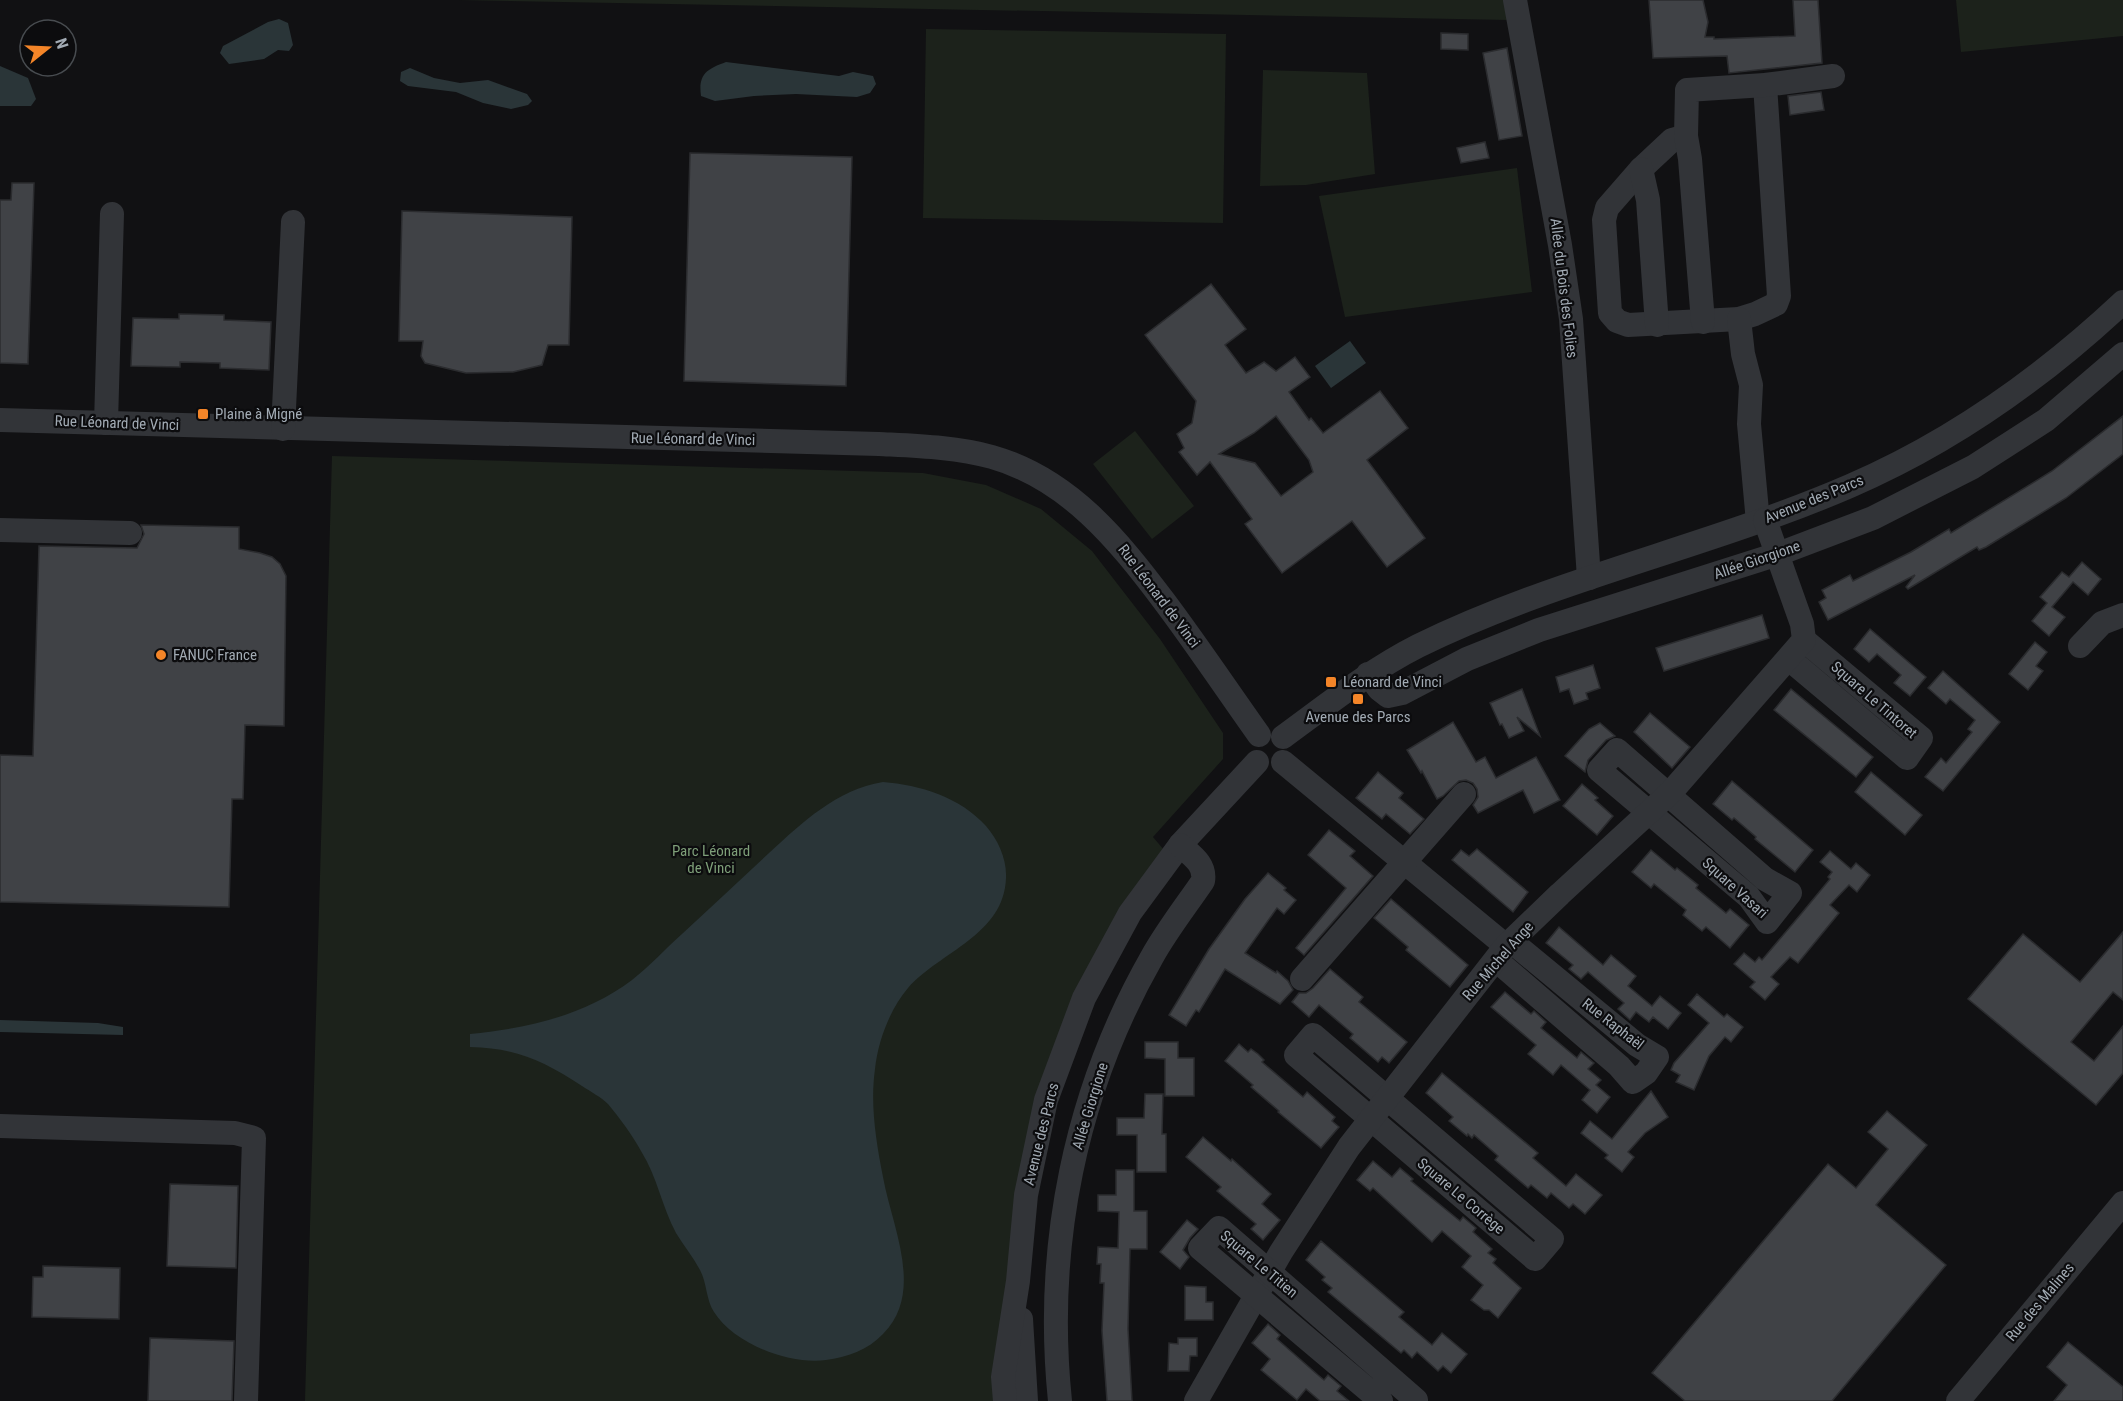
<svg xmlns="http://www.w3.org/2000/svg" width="2123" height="1401" viewBox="0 0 2123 1401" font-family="'Roboto Condensed',sans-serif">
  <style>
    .green { fill: #1c221b }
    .water { fill: #2a3538 }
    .building { fill: #404246; stroke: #2b2c2f; stroke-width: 1.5; fill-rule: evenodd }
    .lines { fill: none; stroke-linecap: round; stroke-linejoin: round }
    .minor { stroke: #323438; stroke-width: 24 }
    .poi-dot { fill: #f48528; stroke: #0c0c0e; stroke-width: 2 }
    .labels { text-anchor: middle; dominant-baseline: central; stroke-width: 4.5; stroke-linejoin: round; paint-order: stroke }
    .street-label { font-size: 15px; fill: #a2abb4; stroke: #0c0c0e }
    .poi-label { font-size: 15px; fill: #a2abb4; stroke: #0c0c0e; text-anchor: start }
    .park-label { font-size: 15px; fill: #7e9f79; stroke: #0c0c0e }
  </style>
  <rect width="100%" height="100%" fill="#111113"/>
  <g class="green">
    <polygon points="458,0 1506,0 1509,20"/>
    <polygon points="1956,0 2123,0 2123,36 1961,52"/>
    <polygon points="926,29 1226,34 1223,223 923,218"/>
    <polygon points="1263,70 1367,73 1375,174 1306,185 1260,186"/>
    <polygon points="1517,168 1532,292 1345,317 1319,196"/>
    <polygon points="1135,431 1194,506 1152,539 1093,464"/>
    <polygon points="332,456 923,473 986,485 1041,509 1092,551 1160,639 1223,733 1223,759 1153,837 1164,850 1064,1028 999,1401 305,1401"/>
  </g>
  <g class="water">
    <polygon points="279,19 288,23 293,45 289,51 278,50 264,59 229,64 220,53 223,46 268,22"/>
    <path d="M726 62 839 76 853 72 873 76 876 84 870 93 857 97 796 94 754 96 715 101 701 96C698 74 707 69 726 62Z"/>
    <polygon points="0,66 28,78 36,99 31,106 0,106"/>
    <polygon points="410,68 434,78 460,83 488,80 527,94 532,101 528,105 511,109 483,103 456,92 408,86 400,81 401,72"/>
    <polygon points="1350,341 1366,363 1331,388 1315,366"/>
    <path d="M883 782C920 785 960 797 986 826 998 840 1007 859 1006 878 1004 935 941 951 908 988 890 1009 878 1041 875 1069 870 1105 876 1141 883 1177 892 1227 925 1292 883 1334 868 1350 847 1357 826 1360 790 1365 734 1344 714 1312 706 1300 707 1283 700 1270 693 1257 684 1246 676 1233 662 1207 657 1176 641 1151 633 1136 619 1117 608 1104 601 1097 591 1092 582 1086 544 1061 517 1048 470 1047V1034C528 1028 584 1016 632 980 650 966 665 949 682 934 711 907 740 880 769 853 803 822 836 790 883 782Z"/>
    <polygon points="0,1020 98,1023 123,1027 123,1035 0,1032"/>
  </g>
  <g class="building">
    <polygon points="1649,0 1703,0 1708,22 1705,37 1714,37 1714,39 1795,36 1793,0 1818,0 1822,63 1729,73 1727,56 1653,58"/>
    <polygon points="1441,33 1468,34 1468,50 1441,49"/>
    <polygon points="1507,48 1522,136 1499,140 1483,53"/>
    <polygon points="1821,92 1824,110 1790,115 1788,96"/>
    <polygon points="1485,142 1489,158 1461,163 1457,148"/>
    <polygon points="690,153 852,157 846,386 684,381"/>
    <polygon points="12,183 34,183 28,364 0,363 0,200 11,200"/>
    <polygon points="402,211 572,217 569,345 548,345 542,365 513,372 466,373 425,363 421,356 423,341 399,341"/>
    <path d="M1211 284 1246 329 1225 345 1246 373 1264 362 1276 371 1295 357 1310 377 1289 392 1309 420 1311 418 1323 433 1380 391 1408 428 1367 460 1425 538 1387 567 1352 521 1282 573 1245 524 1252 519 1210 462 1197 475 1179 452 1184 448 1177 434 1192 423 1196 401 1145 335ZM1276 416 1309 460 1313 472 1281 496 1255 463 1219 454 1254 433Z"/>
    <polygon points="179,314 224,315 224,320 271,322 269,370 220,368 220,363 180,362 180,367 131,366 133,318 179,319"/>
    <polygon points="2123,416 2123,454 2066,498 1986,547 1979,550 1977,547 1908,589 1906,587 1915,575 1828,620 1819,602 1826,598 1822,590 1850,575 1853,581 1911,552 1949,529 1951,533 2052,471"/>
    <polygon points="141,525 239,527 239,549 260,553 272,557 280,564 286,576 284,726 245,725 243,799 232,799 229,907 0,902 0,755 33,756 39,546 137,548 144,534"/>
    <polygon points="2082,562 2101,579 2088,595 2073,582 2052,607 2065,617 2049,636 2032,621 2047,603 2040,597 2062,572 2069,577"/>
    <polygon points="1762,615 1769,638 1664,671 1656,648"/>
    <polygon points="1870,629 1926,677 1910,696 1894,683 1901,675 1877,654 1869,662 1854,649"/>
    <polygon points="2035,642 2047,652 2036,666 2043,671 2028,690 2009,674"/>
    <polygon points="1593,665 1600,688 1586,693 1588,699 1574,704 1569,689 1560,692 1556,677"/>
    <polygon points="1943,671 2000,722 1943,791 1925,777 1941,758 1946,763 1972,732 1968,729 1975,720 1950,699 1946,704 1928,688"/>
    <polygon points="1522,689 1540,736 1517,717 1524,731 1509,738 1502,724 1500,725 1490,703"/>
    <polygon points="1791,689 1873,757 1856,777 1774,710"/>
    <polygon points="1650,713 1690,747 1672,768 1634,732"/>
    <polygon points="1453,722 1476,762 1485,757 1496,778 1536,757 1560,800 1534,813 1523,790 1478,813 1473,805 1478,797 1477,789 1473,783 1466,780 1459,781 1443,796 1437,799 1422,771 1421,773 1407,750"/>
    <polygon points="1600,723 1615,736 1606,740 1588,760 1585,772 1565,756 1589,729"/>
    <polygon points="1378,772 1403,793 1399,798 1424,819 1410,834 1386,814 1382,819 1356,798"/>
    <polygon points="1871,772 1922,815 1905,835 1855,792"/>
    <polygon points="1732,781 1813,850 1795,872 1755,839 1756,837 1734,818 1732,820 1713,804"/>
    <polygon points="1582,784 1598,798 1595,800 1613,816 1597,835 1563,806"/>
    <polygon points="1329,830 1355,851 1350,856 1373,876 1304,955 1296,948 1346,888 1308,855"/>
    <polygon points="1477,849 1528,892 1513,912 1452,860 1461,850 1469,856"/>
    <polygon points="1651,850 1675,870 1677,868 1698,885 1696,888 1726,913 1730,909 1749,925 1730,948 1706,927 1702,931 1683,915 1686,910 1654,884 1651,888 1632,872"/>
    <polygon points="1830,851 1851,869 1856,863 1870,875 1857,892 1849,885 1830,905 1839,913 1798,963 1790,957 1771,977 1779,984 1765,1000 1750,987 1755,982 1734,964 1744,953 1755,962 1759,957 1762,960 1801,914 1830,879 1828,877 1832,872 1820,862"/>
    <polygon points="1268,873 1286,888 1284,890 1296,900 1284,914 1277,908 1245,953 1276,973 1277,971 1288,981 1293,990 1280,1004 1225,969 1199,1012 1196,1010 1186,1026 1169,1015 1209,949 1245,899"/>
    <polygon points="1391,899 1468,965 1450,987 1406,950 1408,947 1374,918"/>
    <polygon points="1559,927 1603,965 1611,955 1636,976 1628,986 1652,1006 1660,996 1681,1013 1668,1029 1653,1017 1649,1022 1636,1012 1630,1020 1618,1009 1624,1003 1588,972 1581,979 1569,969 1573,965 1546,943"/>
    <polygon points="2123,932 2123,1000 2113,992 2071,1042 2094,1061 2123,1026 2123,1073 2096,1105 1968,999 2023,934 2080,982"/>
    <polygon points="1330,969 1363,997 1359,1002 1407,1042 1389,1063 1382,1057 1378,1062 1350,1038 1353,1034 1319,1005 1309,1017 1292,1002 1299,993 1306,993 1313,988"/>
    <polygon points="1505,992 1531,1014 1534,1011 1546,1022 1541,1028 1577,1058 1581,1052 1594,1063 1588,1069 1601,1080 1596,1085 1610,1097 1597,1113 1582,1100 1590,1090 1561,1065 1553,1075 1528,1054 1536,1045 1491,1007"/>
    <polygon points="1697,994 1724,1017 1727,1014 1743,1027 1731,1042 1725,1037 1709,1056 1694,1090 1676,1082 1680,1075 1671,1070 1674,1063 1709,1023 1688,1005"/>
    <polygon points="1145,1042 1178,1042 1178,1058 1194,1058 1194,1096 1165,1096 1165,1059 1145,1058"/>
    <polygon points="1239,1044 1248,1052 1251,1049 1258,1054 1264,1060 1262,1062 1303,1097 1307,1092 1335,1117 1332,1121 1339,1127 1321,1148 1278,1112 1279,1111 1251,1087 1253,1085 1225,1061"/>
    <polygon points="1442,1073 1538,1153 1533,1158 1566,1186 1576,1174 1602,1195 1585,1214 1573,1204 1569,1208 1551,1193 1547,1198 1531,1185 1528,1188 1495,1160 1498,1156 1474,1135 1472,1138 1468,1134 1467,1136 1449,1121 1453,1117 1426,1093"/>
    <polygon points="1651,1091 1668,1117 1645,1133 1628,1152 1634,1157 1622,1172 1605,1158 1608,1155 1581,1133 1590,1121 1612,1139"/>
    <polygon points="1145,1094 1163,1094 1162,1134 1166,1134 1166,1172 1137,1172 1137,1135 1117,1135 1117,1118 1144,1118"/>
    <polygon points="1887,1111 1927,1145 1876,1205 1946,1265 1832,1401 1685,1401 1652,1373 1828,1164 1856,1188 1888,1149 1868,1132"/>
    <polygon points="1203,1137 1231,1161 1232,1159 1271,1194 1262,1204 1280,1220 1263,1240 1251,1229 1256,1224 1217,1191 1221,1187 1186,1157"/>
    <polygon points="1373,1161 1392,1177 1400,1168 1413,1179 1411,1181 1460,1221 1463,1217 1476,1228 1473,1232 1492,1249 1488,1253 1496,1259 1493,1263 1521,1288 1498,1318 1489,1310 1484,1310 1471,1300 1483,1285 1462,1267 1471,1256 1442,1231 1432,1242 1373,1188 1370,1191 1357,1180"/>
    <polygon points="1116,1170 1134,1170 1134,1211 1147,1211 1147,1249 1130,1249 1128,1329 1132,1401 1107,1401 1102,1331 1104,1283 1100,1283 1101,1264 1097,1264 1098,1247 1118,1248 1119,1212 1098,1211 1098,1195 1116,1195"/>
    <polygon points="170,1184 238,1186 236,1268 167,1266"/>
    <polygon points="1187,1220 1198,1229 1190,1238 1183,1250 1189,1257 1180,1269 1160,1252"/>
    <polygon points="1321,1241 1404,1312 1399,1317 1432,1345 1442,1333 1467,1354 1451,1373 1443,1366 1438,1371 1417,1352 1412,1358 1404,1350 1401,1353 1328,1292 1332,1288 1322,1280 1325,1277 1306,1260"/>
    <polygon points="43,1266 120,1268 119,1319 32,1317 33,1277 43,1277"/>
    <polygon points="1185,1286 1206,1287 1206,1302 1213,1302 1213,1320 1185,1320"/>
    <polygon points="1268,1324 1280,1335 1277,1339 1318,1375 1324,1380 1328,1375 1341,1386 1337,1391 1349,1401 1320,1401 1306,1389 1297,1400 1261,1370 1270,1359 1252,1343"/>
    <polygon points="150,1338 234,1341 232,1401 148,1401"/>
    <polygon points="1178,1338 1197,1338 1197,1356 1190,1356 1189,1371 1168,1371 1169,1343 1178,1344"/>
    <polygon points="2068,1342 2123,1387 2123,1401 2054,1401 2067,1385 2047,1367"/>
  </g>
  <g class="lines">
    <g class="minor">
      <polyline points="1515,0 1560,245 1571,319 1589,578"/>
      <polyline points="1686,136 1672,140 1641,169 1607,208 1604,220 1610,313 1617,321 1628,325 1739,319 1755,314 1776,304 1779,296 1765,85"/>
      <polyline points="1641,169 1648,200 1657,325"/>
      <polyline points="1739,319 1743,354 1751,385 1749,424 1758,522"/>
      <polyline points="1703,322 1690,159 1686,136 1687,90 1765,85 1833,76"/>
      <path d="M0 420 879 444C917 446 955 447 992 457 1069 479 1118 540 1164 601 1197 645 1227 690 1259 735"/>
      <polyline points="106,423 112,214"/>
      <polyline points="283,429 293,222"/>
      <polyline points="0,530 130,533"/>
      <polyline points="2080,646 2102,623 2123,615"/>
      <polyline points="1789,659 1907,758 1921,738 1804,640"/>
      <polyline points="1368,674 1379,689 1388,696 1402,693 1467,659 1539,630 1778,554 1873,518 1973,467 2046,420 2123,354"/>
      <path d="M1283 737C1327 705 1369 671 1418 646 1556 578 1709 547 1850 486 1952 442 2043 377 2123 302"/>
      <polygon points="1617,750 1765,879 1790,893 1767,922 1749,897 1599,770"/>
      <polyline points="1283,762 1506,946"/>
      <polyline points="1496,960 1619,1066 1633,1082 1646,1073 1657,1057 1637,1045 1511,941"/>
      <polyline points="1302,979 1464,794"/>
      <polygon points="1313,1035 1552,1239 1535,1259 1296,1055"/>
      <polyline points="0,1126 235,1133 254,1138 246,1401"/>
      <polyline points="1021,1319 1026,1401"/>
      <polyline points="1005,1401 1003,1377 1018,1281 1026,1195 1046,1100 1084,998 1130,913 1180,845 1257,762"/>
      <path d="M1060 1401C1044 1247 1075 1092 1152 957 1167 930 1186 906 1203 881 1206 864 1191 855 1180 845"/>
      <polyline points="1196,1401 1281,1252 1349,1147 1506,946 1560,894 1672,791 1804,640 1802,624 1765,520"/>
      <polyline points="1381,1401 1200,1248 1219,1228 1416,1400 1415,1401"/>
      <polyline points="1958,1401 2123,1203"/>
    </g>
  </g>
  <g class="poi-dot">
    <rect x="197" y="408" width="12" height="12" rx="3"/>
    <circle cx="161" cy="655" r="6"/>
    <rect x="1325" y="676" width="12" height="12" rx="3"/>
    <rect x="1352" y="693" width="12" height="12" rx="3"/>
  </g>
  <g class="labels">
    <g class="street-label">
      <text transform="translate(1564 288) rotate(83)">Allée du Bois des Folies</text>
      <text transform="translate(117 423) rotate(2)">Rue Léonard de Vinci</text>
      <text transform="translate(693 439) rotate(1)">Rue Léonard de Vinci</text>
      <text transform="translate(1814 499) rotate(-22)">Avenue des Parcs</text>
      <text transform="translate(1757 560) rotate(-19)">Allée Giorgione</text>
      <text transform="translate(1159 596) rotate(53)">Rue Léonard de Vinci</text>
      <text transform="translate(1874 700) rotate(41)">Square Le Tintoret</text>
      <text transform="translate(1735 888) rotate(42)">Square Vasari</text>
      <text transform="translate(1498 961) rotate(-49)">Rue Michel Ange</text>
      <text transform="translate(1613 1024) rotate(38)">Rue Raphaël</text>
      <text transform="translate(1090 1106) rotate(-73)">Allée Giorgione</text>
      <text transform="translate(1041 1134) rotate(-76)">Avenue des Parcs</text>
      <text transform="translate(1461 1196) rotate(40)">Square Le Corrège</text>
      <text transform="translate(1259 1264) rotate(40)">Square Le Titien</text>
      <text transform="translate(2040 1302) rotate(-50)">Rue des Malines</text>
    </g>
    <g class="poi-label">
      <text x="215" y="414">Plaine à Migné</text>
      <text x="173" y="655">FANUC France</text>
      <text x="1343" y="682">Léonard de Vinci</text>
      <text x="1358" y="717" text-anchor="middle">Avenue des Parcs</text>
    </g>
    <g class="park-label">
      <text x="711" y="851">Parc Léonard<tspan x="711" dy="17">de Vinci</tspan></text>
    </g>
  </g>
  <g transform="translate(48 48) rotate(72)"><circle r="28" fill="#0c0c0e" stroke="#484c50" stroke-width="1.5"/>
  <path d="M0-4.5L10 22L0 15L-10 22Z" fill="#f48528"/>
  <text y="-9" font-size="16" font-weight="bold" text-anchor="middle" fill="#a2abb4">N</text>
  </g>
</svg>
